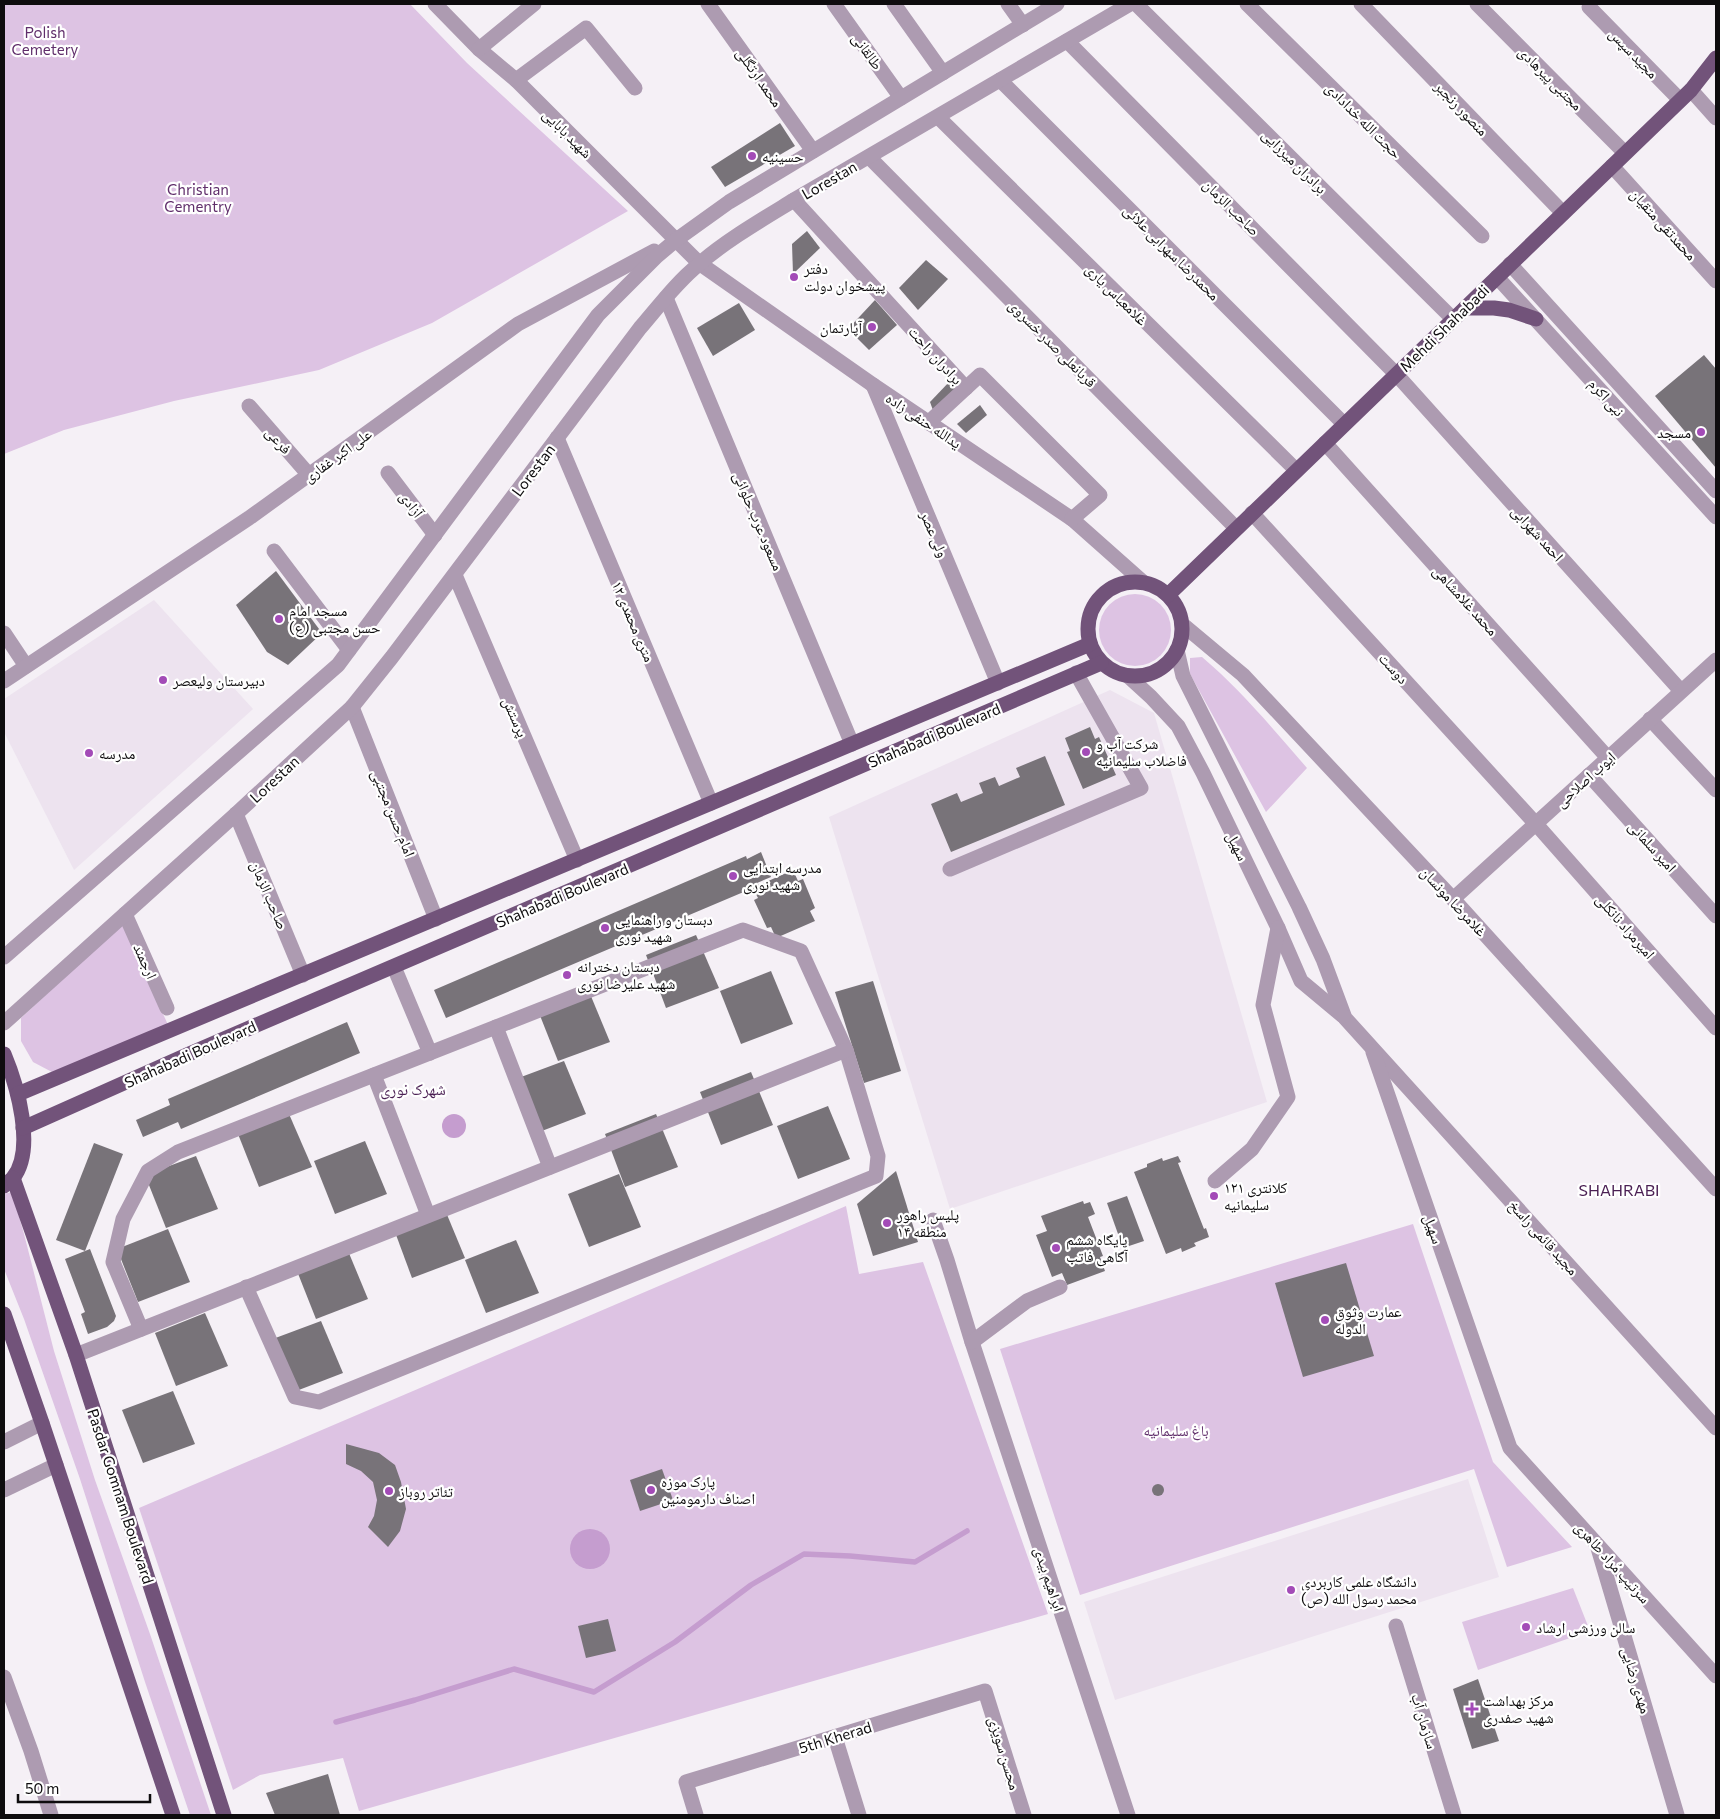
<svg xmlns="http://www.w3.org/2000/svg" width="1720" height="1819" viewBox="0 0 1720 1819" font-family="Commissioner,'Noto Naskh Arabic',sans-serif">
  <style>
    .built { fill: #ede3ef }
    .green { fill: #ddc3e3 }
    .water { fill: #c59dcf }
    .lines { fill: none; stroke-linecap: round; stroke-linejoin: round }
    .stream { stroke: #c59dcf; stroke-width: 5.5 }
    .building { fill: #787379 }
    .minor { stroke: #ad9bb1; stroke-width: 15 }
    .major { stroke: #72537a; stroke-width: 15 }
    .poi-dot { fill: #a34bb7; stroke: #fff; stroke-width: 2 }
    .labels { text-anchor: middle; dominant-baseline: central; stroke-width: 4.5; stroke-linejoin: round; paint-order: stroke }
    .park-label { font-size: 15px; fill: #602e6b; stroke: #fff }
    .street-label { font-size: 15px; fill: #0e0c0e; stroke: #fff }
    .poi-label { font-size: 15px; fill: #0e0c0e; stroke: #fff; text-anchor: start }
    .neighbourhood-label { font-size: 16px; fill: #4a1f53; stroke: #fff }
  </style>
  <rect width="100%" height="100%" fill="#f5f0f6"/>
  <g class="built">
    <polygon points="154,600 253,709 74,870 4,732 4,699"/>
    <polygon points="1110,690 1154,713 1267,1102 950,1209 829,817"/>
    <polygon points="1468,1479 1499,1577 1115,1700 1084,1602"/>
  </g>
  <g class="green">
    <polygon points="4,4 410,4 467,63 628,211 432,323 319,370 174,401 64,430 4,454"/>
    <circle cx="1135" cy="630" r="36"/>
    <path d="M1202 657C1241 690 1274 730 1307 768L1266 812 1190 674V658Z"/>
    <polygon points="122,924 169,1027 52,1072 33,1062 21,1041 21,1018"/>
    <polygon points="12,1192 24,1234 54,1351 95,1480 150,1634 211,1815 190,1815 145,1682 80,1479 24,1319 4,1269 4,1194"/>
    <polygon points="846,1206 859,1274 923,1262 1048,1614 359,1811 343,1758 260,1775 233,1790 139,1508"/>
    <polygon points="1413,1224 1493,1462 1572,1547 1507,1567 1474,1469 1080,1595 1000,1349"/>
    <polygon points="1573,1588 1590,1631 1478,1670 1462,1622"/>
  </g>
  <g class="water">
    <circle cx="454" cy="1126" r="12"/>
    <circle cx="590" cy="1549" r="20"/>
  </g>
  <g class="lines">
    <polyline class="stream" points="336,1722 415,1700 514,1669 594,1692 675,1642 751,1585 804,1554 850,1556 915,1562 967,1531"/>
  </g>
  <g class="building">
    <polygon points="780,123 795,146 725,187 711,167"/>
    <polygon points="807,231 820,248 793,274 792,244"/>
    <polygon points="926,260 948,279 918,310 899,288"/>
    <polygon points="875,300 897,325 869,350 848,329"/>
    <polygon points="739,303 755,330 713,356 697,328"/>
    <polygon points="1704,355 1716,369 1716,468 1655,396"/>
    <polygon points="951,380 958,388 934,413 930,402"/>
    <polygon points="980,405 987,415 966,433 957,424"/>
    <polygon points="276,571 322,633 288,665 267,652 236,605"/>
    <polygon points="1090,727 1095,739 1099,737 1116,775 1083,789 1067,752 1070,751 1065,738"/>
    <polygon points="1045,756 1065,805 951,852 931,804 957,793 961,802 983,793 979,783 995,777 999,786 1020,777 1016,768"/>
    <polygon points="761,852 771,877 757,883 759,885 793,870 798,881 803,879 815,908 810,911 815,921 776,938 771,927 767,928 754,900 758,898 753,888 446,1018 434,990 746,856 747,859"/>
    <polygon points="696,935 719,988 666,1008 646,955"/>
    <polygon points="771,971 793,1024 741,1044 720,991"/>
    <polygon points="873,981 901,1071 864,1083 835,992"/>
    <polygon points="588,989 610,1042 558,1061 537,1008"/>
    <polygon points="347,1022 360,1053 181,1129 178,1122 143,1137 136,1120 170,1105 168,1099"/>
    <polygon points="564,1061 586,1114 534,1134 513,1080"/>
    <polygon points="751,1072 773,1125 721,1145 700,1092"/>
    <polygon points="828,1106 850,1159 798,1179 777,1126"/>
    <polygon points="289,1114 312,1167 259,1187 238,1134"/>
    <polygon points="656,1114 678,1167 625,1187 605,1134"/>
    <polygon points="365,1141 387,1194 335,1214 314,1161"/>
    <polygon points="94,1143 123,1154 85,1251 56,1240"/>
    <polygon points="196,1156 218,1209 166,1228 145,1175"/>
    <polygon points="1178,1156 1181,1162 1178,1163 1204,1229 1206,1228 1209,1237 1194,1243 1196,1246 1182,1252 1181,1248 1166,1254 1134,1172 1147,1167 1147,1164 1162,1158 1163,1161"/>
    <polygon points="896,1171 918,1242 873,1256 857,1204"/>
    <polygon points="619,1174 641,1227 589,1247 568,1194"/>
    <polygon points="1127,1196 1144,1241 1123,1248 1107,1203"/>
    <polygon points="1083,1201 1084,1204 1090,1202 1095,1214 1088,1217 1103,1256 1100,1257 1105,1271 1067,1285 1062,1273 1052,1277 1036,1235 1047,1231 1041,1216"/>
    <polygon points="443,1205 465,1258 412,1278 392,1224"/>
    <polygon points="168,1229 190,1282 138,1302 117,1249"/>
    <polygon points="516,1240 539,1293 486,1313 465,1260"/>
    <polygon points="346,1246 368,1299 316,1319 295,1266"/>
    <polygon points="90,1249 116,1316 114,1321 107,1327 88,1334 81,1314 85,1312 65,1259"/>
    <polygon points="1346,1263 1374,1356 1303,1377 1275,1283"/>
    <polygon points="205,1313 228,1366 176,1386 155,1333"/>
    <polygon points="321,1321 343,1373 291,1393 270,1340"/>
    <polygon points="173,1391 195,1444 143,1463 122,1410"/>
    <polygon points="346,1444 379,1453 395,1465 401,1482 406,1509 400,1531 388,1547 368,1527 374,1516 377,1500 373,1482 361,1471 346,1464"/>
    <polygon points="662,1469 673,1500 640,1511 630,1480"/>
    <circle cx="1158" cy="1490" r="6"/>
    <polygon points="608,1619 616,1651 586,1658 578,1626"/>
    <polygon points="1478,1679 1499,1741 1472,1749 1453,1689"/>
    <polygon points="328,1774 340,1815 275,1815 266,1793"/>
  </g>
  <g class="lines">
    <g class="minor">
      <polyline points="435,4 479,49 516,80 699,263 873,385 1072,519 1143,582"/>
      <polyline points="708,4 813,151"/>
      <polyline points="834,4 901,98"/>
      <polyline points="894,4 943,73"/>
      <polyline points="1008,4 1023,25"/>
      <polyline points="1136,4 1453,319"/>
      <polyline points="1247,4 1482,236"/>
      <polyline points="1361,4 1563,213"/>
      <polyline points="1477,4 1625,153"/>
      <polyline points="1589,7 1680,100"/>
      <polyline points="1067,41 1396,374 1681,691"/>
      <polyline points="479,49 534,4"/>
      <polyline points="516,80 586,28 635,88"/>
      <polyline points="1000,80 1344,424"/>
      <polyline points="1691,90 1716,118"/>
      <polyline points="938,117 1296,470"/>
      <polyline points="869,157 1236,528"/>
      <polyline points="1612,166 1716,281"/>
      <polyline points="794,200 966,388"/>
      <polyline points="1510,264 1716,491"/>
      <polyline points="1497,277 1716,517"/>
      <polyline points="666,298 852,744"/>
      <polyline points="873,385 998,683"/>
      <polyline points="249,406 309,475"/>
      <polyline points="928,423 980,375 1100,495 1072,519"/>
      <polyline points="557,438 711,803"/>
      <polyline points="1325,443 1608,758"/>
      <polyline points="388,473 435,535"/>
      <polyline points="1252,513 1536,824 1716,1028"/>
      <polyline points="274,551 349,650"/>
      <polyline points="455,575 577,860"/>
      <polyline points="1182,624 1243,675 1453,899 1716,1189"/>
      <polyline points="4,633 26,666"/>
      <polyline points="1177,650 1183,676 1299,907 1323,959 1345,1018 1716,1428"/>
      <polyline points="1128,676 1151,697 1178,726 1203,773 1278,928 1301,981 1343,1016"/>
      <polyline points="4,681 249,518 518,324 654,251"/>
      <polyline points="352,707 436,919"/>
      <polyline points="1650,719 1716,790"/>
      <polyline points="1589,775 1716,916"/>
      <polyline points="236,814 303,975"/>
      <polyline points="950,869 1141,788 1076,673"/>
      <polyline points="1453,899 1716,660"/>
      <polyline points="125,914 167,1008"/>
      <polyline points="4,957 338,665 598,315 657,256 676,240 729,202 1057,4"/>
      <polyline points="394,967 430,1053"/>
      <path d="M4 1023 236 814 352 707 392 657 640 328C659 306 676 283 698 265 725 241 763 219 794 200L1130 4"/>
      <polyline points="496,1027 550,1167"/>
      <polyline points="1373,1052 1510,1448 1716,1676"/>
      <polyline points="374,1075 428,1215"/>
      <polyline points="1215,1181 1252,1149 1288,1097 1263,1005 1278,928"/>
      <polyline points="933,1220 947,1260 972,1342 1128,1815"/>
      <polyline points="141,1329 113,1262 123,1219 148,1171 178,1152 743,930 801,951 846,1050 878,1156 876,1176 319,1402 295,1397 246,1287"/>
      <polyline points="972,1342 1027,1301 1060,1287"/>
      <polyline points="76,1355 846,1050"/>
      <polyline points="4,1442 42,1423"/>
      <polyline points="4,1490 56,1465"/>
      <polyline points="1598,1548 1677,1815"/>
      <polyline points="1396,1626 1454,1815"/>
      <polyline points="4,1677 31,1751 51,1815"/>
      <polyline points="835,1737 859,1815"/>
      <polyline points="696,1815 686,1782 985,1691 1024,1815"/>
    </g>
    <g class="major">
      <polyline points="1465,308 1494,308 1509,310 1536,319"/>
      <circle cx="1135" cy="629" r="47"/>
      <polyline points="1168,595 1691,90 1716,58"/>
      <path d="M4 1054C17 1085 36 1149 13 1178 10 1181 6 1184 4 1186"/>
      <polyline points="18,1094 1090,644"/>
      <polyline points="23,1128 189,1054 1101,663"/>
      <polyline points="13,1178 76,1355 224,1815"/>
      <polyline points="4,1314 42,1423 173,1815"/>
    </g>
  </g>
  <g class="poi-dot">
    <circle cx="752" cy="156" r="5"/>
    <circle cx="794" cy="277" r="5"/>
    <circle cx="872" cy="327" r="5"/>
    <circle cx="1701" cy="432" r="5"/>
    <circle cx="279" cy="619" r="5"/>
    <circle cx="163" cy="680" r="5"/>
    <circle cx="1086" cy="752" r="5"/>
    <circle cx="89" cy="753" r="5"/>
    <circle cx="733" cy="876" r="5"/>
    <circle cx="605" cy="928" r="5"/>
    <circle cx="567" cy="975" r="5"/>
    <circle cx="1214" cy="1196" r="5"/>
    <circle cx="887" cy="1223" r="5"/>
    <circle cx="1056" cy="1248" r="5"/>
    <circle cx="1325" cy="1320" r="5"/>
    <circle cx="651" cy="1490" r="5"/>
    <circle cx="389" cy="1491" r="5"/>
    <circle cx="1291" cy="1590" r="5"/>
    <circle cx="1526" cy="1627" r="5"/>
    <path d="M1469.5 1701.5h5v5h5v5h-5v5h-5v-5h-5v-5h5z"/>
  </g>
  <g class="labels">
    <g class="park-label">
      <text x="45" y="32">Polish<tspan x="45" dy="17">Cemetery</tspan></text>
      <text x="198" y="189">Christian<tspan x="198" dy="17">Cementry</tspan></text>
      <text x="1176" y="1430">باغ سلیمانیه</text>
    </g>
    <g class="street-label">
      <text transform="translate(868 51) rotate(55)">طالقانی</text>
      <text transform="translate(1634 53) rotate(46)">مجید سپس</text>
      <text transform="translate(760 77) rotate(55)">محمد ارتگلی</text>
      <text transform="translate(1551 78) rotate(45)">مجتبی پیرهادی</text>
      <text transform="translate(1462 108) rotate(46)">منصور رنجبر</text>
      <text transform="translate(1364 120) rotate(45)">حجت الله خدادادی</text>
      <text transform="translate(568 133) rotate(45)">شهید بابایی</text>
      <text transform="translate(1295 161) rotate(45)">برادران میرزایی</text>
      <text transform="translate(829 180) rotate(-30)">Lorestan</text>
      <text transform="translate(1232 207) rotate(45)">صاحب الزمان</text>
      <text transform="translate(1664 224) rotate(48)">محمدتقی متقیان</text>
      <text transform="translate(1172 252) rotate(45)">محمدرضا سهرابی علائی</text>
      <text transform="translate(1117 294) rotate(45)">غلامعباس یاری</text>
      <text transform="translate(1444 328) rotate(-44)">Mehdi Shahabadi</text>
      <text transform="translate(1053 343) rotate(45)">قربانعلی صدر خسروی</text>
      <text transform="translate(936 355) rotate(48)">برادران راحت</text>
      <text transform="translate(1607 397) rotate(48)">نبی اکرم</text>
      <text transform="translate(924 420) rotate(34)">یدالله حنفی زاده</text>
      <text transform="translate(279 440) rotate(49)">فرعی</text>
      <text transform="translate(337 455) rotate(-36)">علی اکبر غفاری</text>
      <text transform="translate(533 470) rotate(-53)">Lorestan</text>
      <text transform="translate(412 504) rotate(53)">آزادی</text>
      <text transform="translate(759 521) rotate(67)">مسعود عرب حلوائی</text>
      <text transform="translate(1538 533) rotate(48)">احمد شهرابی</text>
      <text transform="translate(935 534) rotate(67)">ولی عصر</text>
      <text transform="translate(1466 600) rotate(48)">محمد غلامشاهی</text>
      <text transform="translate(634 621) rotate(67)">۱۲ متری محمدی</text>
      <text transform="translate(1394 668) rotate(48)">دوست</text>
      <text transform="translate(516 717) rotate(67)">پرستش</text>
      <text transform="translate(934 735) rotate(-23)">Shahabadi Boulevard</text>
      <text transform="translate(274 779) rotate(-43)">Lorestan</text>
      <text transform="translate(1585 779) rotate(-42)">ایوب اصلاحی</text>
      <text transform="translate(394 813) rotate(68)">امام حسن مجتبی</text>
      <text transform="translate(1238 846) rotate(64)">سهیل</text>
      <text transform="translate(1653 846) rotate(48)">امیر سلمانی</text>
      <text transform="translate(270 895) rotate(67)">صاحب الزمان</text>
      <text transform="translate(562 895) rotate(-23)">Shahabadi Boulevard</text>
      <text transform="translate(1454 901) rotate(47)">غلامرضا مونسان</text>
      <text transform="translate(1626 926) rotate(49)">امیرمراد نانکلی</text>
      <text transform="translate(146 961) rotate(66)">ارجمند</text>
      <text transform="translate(190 1054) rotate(-24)">Shahabadi Boulevard</text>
      <text transform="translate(1434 1229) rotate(71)">سهیل</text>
      <text transform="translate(1544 1237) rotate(48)">مجید قائمی راسخ</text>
      <text transform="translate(121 1496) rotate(72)">Pasdar Gomnam Boulevard</text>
      <text transform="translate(1613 1562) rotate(48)">سرتیپ مُراد طاهری</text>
      <text transform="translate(1050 1579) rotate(72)">ابراهیم بیدی</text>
      <text transform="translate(1637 1680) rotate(73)">مهدی رضایی</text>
      <text transform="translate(1425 1721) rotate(73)">سازمان آب</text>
      <text transform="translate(835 1737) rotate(-17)">5th Kherad</text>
      <text transform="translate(1005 1753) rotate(73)">محسن سویزی</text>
    </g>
    <g class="poi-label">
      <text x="762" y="156">حسینیه</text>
      <text x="804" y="268">دفتر<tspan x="804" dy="17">پیشخوان دولت</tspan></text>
      <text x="862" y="327" text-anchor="end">آپارتمان</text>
      <text x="1691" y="432" text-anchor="end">مسجد</text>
      <text x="289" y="610">مسجد امام<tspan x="289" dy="17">حسن مجتبی (ع)</tspan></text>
      <text x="173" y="680">دبیرستان ولیعصر</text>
      <text x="1096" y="743">شرکت آب و<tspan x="1096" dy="17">فاضلاب سلیمانیه</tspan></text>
      <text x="99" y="753">مدرسه</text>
      <text x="743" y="867">مدرسه ابتدایی<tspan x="743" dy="17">شهید نوری</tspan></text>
      <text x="615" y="919">دبستان و راهنمایی<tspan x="615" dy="17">شهید نوری</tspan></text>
      <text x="577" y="966">دبستان دخترانه<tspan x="577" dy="17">شهید علیرضا نوری</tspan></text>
      <text x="1224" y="1187">كلانتری ١٢١<tspan x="1224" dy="17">سلیمانیه</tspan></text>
      <text x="897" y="1214">پلیس راهور<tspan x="897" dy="17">منطقه ۱۴</tspan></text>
      <text x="1066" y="1239">پایگاه ششم<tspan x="1066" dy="17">آگاهی فاتب</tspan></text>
      <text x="1335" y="1311">عمارت وثوق<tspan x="1335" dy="17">الدوله</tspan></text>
      <text x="661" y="1481">پارک موزه<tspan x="661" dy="17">اصناف دارمومنین</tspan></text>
      <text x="399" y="1491">تئاتر روباز</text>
      <text x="1301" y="1581">دانشگاه علمی کاربردی<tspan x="1301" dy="17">محمد رسول الله (ص)</tspan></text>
      <text x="1536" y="1627">سالن ورزشی ارشاد</text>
      <text x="1483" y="1700">مرکز بهداشت<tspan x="1483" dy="17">شهید صفدری</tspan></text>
    </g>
    <g class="neighbourhood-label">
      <text x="413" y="1088">شهرک نوری</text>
      <text x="1619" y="1189">SHAHRABI</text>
    </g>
  </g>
  <rect width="1720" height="1819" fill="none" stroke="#0e0c0e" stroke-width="10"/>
  <path d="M18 1794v8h132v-8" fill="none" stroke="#0e0c0e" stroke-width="2.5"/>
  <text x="25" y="1794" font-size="15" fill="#0e0c0e" stroke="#ffffff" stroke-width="4" paint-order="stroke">50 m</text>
</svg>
